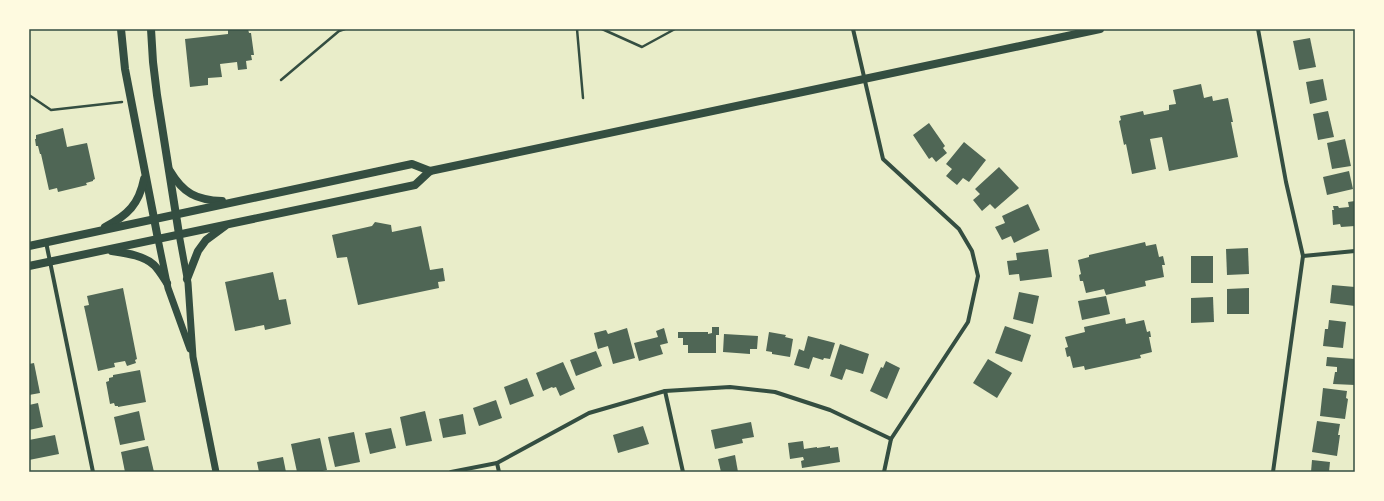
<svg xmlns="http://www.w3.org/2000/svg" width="1384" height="501" viewBox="0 0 1384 501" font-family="'Roboto Serif',serif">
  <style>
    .building { fill: #4f6655 }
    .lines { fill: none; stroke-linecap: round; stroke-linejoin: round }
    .path { stroke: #344e41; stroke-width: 2.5 }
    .minor { stroke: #344e41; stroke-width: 4 }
    .tertiary { stroke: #344e41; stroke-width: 7 }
    .secondary { stroke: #344e41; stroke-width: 8 }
    .neatline { fill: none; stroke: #344e41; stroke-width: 1.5 }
  </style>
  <rect width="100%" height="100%" fill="#e9edc9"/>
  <g class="building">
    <polygon points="228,29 248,29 249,33 251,33 254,55 251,55 252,60 246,61 247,69 238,70 237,62 220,64 222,77 208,78 208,85 190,87 185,39 228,34"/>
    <polygon points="1310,38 1316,67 1299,70 1293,41"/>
    <polygon points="1323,79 1327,100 1310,104 1306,82"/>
    <polygon points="1201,84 1204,98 1212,96 1213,101 1228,98 1233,122 1231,122 1238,157 1169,171 1162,137 1150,139 1156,169 1132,174 1126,144 1124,145 1119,121 1121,120 1120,116 1143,111 1144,115 1169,110 1169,105 1176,104 1173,90"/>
    <polygon points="1328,111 1334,137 1318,140 1313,114"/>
    <polygon points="929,123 945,146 943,148 947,153 936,162 932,157 929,159 913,135"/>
    <polygon points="63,128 67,147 87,143 95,179 93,180 93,181 86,183 87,185 58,192 57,188 49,190 41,154 40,154 38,146 36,146 35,139 36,139 36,135"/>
    <polygon points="1345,139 1351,166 1332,169 1327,143"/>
    <polygon points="964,142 986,160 969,182 963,178 957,185 946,176 952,169 946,164"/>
    <polygon points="999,167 1019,188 995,209 990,204 982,211 973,200 980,194 975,189"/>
    <polygon points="1349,171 1353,189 1327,195 1323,177"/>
    <polygon points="1355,201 1355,226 1341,227 1340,224 1333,225 1332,210 1334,210 1333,206 1338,206 1339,208 1349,207 1348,202"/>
    <polygon points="1028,204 1040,230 1014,243 1011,236 1002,240 995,227 1005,223 1002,216"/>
    <polygon points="375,222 391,225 392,232 421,226 430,270 443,268 445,281 438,282 439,288 358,305 347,257 337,258 332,235 372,226"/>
    <polygon points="1145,242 1146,246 1156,244 1159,257 1163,256 1165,265 1162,265 1164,277 1145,281 1146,286 1106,295 1104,289 1086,293 1083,281 1080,281 1079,275 1081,274 1078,260 1089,257 1089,255"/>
    <polygon points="1248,248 1249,274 1227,275 1226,249"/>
    <polygon points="1048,249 1052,277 1020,281 1019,274 1009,275 1007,261 1017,260 1016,253"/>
    <rect x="1191" y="256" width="22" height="27"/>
    <polygon points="273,272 279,300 286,299 291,324 265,330 264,325 235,331 225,282"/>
    <polygon points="1332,285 1355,287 1355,306 1330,303"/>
    <polygon points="123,288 137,359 135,360 136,363 127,366 125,361 114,363 115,367 98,371 84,306 89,305 87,296"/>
    <polygon points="1249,288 1249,314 1227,314 1227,289"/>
    <polygon points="1019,292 1039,296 1033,324 1013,319"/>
    <polygon points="1106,296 1110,314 1082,320 1078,301"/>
    <polygon points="1213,297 1214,322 1191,323 1191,298"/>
    <polygon points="1125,318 1126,324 1144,320 1147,332 1150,331 1151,337 1149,337 1152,352 1140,355 1141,358 1085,370 1084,366 1073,368 1070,356 1067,357 1065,348 1068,347 1065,337 1085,332 1084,327"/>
    <polygon points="1329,320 1346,322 1343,348 1323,346 1325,329 1328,329"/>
    <polygon points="1005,326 1031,335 1022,362 995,353"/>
    <polygon points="712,327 719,327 719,335 716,335 716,353 688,353 688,345 683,345 683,338 678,338 678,332 708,332 708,334 712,333"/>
    <polygon points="627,328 635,358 613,364 608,346 598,349 594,333 606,330 608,334"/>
    <polygon points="664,328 668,343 660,345 663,354 639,361 634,343 658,337 656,331"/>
    <polygon points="769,332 786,335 785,337 793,339 790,357 772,354 772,352 766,351"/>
    <polygon points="724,334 758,336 757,349 750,349 750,354 723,352"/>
    <polygon points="808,336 835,343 830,359 824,358 823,360 813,357 809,369 794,365 799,349 804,351"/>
    <polygon points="840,344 869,354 863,374 846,369 842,380 830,376"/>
    <polygon points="596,351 602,366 576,376 570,360"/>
    <polygon points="1327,357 1355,359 1355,385 1333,384 1335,372 1337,372 1337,367 1326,366"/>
    <polygon points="988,359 1012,373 997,398 973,383"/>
    <polygon points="886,361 900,368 887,399 870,391 881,367 883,368"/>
    <polygon points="563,362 575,389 560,396 556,387 553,388 552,387 543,391 536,373"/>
    <polygon points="34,363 40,393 29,395 29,364"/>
    <polygon points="140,370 146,402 118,407 118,406 115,406 114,403 110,404 106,382 109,381 109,378 113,377 113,375"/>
    <polygon points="527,378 534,396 510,405 504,387"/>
    <polygon points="1323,388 1347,391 1346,398 1348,399 1345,419 1320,416"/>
    <polygon points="496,400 502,418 479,426 473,408"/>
    <polygon points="38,403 43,427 29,430 29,405"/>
    <polygon points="139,411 145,440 120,445 114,417"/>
    <polygon points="425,411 432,441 406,446 400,417"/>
    <polygon points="463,414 466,434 443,438 439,419"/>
    <polygon points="1317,421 1340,424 1338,435 1340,435 1337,456 1312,452"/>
    <polygon points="751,422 754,437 742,439 743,443 715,449 711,430"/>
    <polygon points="643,426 649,444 618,453 613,435"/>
    <polygon points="391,428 396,448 370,454 365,433"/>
    <polygon points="354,432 360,462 335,467 328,437"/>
    <polygon points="55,435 59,454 29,460 29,440"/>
    <polygon points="320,438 327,470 318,472 297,472 291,444"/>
    <polygon points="803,441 804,449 817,447 817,448 830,446 830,448 838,447 840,462 802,468 801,461 804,460 803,457 790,459 788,443"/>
    <polygon points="148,446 154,472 125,472 121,452"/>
    <polygon points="735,455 738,472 721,472 718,459"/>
    <polygon points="283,457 286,472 259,472 257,462"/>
    <polygon points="1312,460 1330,462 1329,472 1311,472"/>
  </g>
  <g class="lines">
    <g class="path">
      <polyline points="577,29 583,98"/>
      <polyline points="602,29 642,47 675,29"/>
      <polyline points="281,80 339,31 345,29"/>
      <polyline points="29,95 51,110 122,102"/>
    </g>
    <g class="minor">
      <polyline points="853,29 883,159 959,229 972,251 978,276 968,322 891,439 884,472"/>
      <polyline points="1258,29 1286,182 1303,256 1273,472"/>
      <polyline points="46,242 93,472"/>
      <polyline points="1303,256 1355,251"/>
      <polyline points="665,391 683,472"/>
      <polyline points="497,463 499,472"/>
      <polyline points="451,472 497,463 589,413 665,391 730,387 775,392 830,410 891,439"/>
    </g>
    <g class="tertiary">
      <polyline points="179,234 188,283 193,357 216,472"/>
      <polyline points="158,239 168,288 190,349"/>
    </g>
    <g class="secondary">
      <polyline points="121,29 125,69 158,239"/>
      <polyline points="151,29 153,62 157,95 179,234"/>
      <path d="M170 171C183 193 196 200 222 201"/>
      <path d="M105 227C128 215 139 204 144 179"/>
      <polyline points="29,246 412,164 430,171"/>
      <path d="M112 251C125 253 143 255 154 265 159 270 163 277 167 283"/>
      <polyline points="29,266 415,185 430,171 1100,29"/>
      <polyline points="187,279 198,251 206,240 225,226"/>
    </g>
  </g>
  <rect width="1384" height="501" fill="none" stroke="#fefae0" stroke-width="60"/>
  <rect x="30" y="30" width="1324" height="441" class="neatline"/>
</svg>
